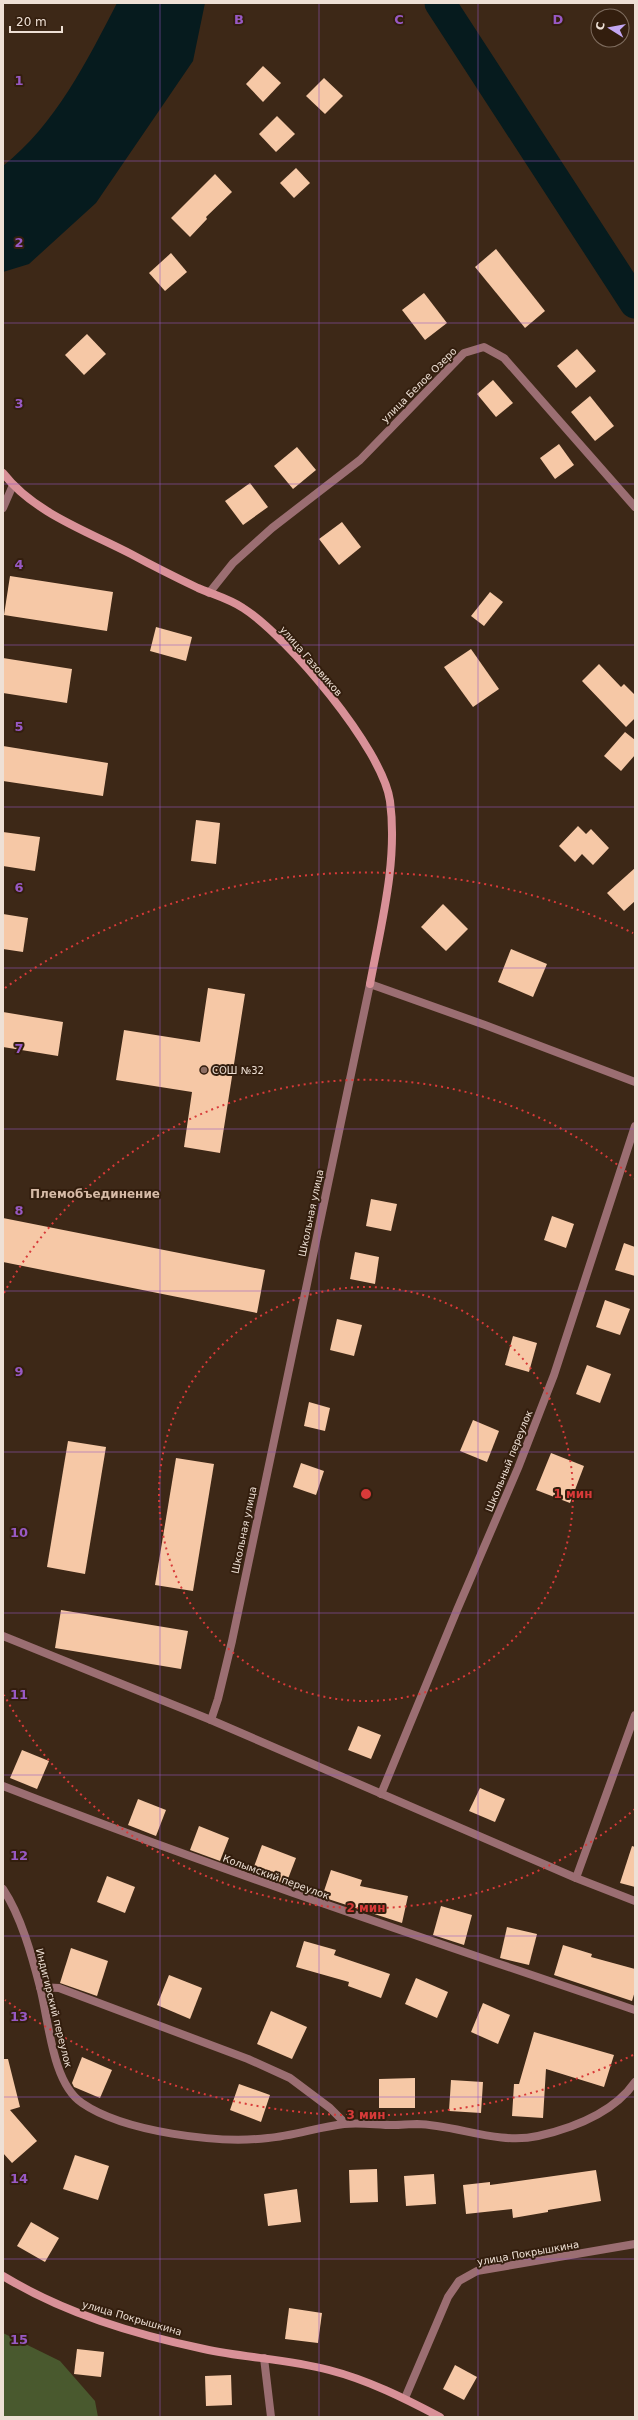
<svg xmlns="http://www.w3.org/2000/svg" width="638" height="2420" viewBox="0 0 638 2420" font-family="'DejaVu Sans',sans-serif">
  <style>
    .forest { fill: #49592e }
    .water { fill: #061b1e }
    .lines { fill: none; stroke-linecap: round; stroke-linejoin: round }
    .river { stroke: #061b1e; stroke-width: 31 }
    .building { fill: #f6c8a6 }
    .street { stroke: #9b6e72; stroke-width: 8 }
    .secondary { stroke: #d99198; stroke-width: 8 }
    .grid { fill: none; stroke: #9859c4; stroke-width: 1; stroke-opacity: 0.55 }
    .ring { fill: none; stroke: #d83a39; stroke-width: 2; stroke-dasharray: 2 4 }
    .education-dot { fill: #8d6e63; stroke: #331e0e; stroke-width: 1.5 }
    .labels { text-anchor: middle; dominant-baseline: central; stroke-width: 4; stroke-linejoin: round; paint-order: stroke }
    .street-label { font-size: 10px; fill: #eee0d5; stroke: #331e0e }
    .poi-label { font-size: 10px; fill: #eee0d5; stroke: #331e0e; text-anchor: start }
    .quarter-label { font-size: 12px; font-weight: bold; fill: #d6baa6; stroke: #331e0e }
    .grid-label { font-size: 13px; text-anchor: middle; font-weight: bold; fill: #9859c4; stroke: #331e0e; stroke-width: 4; stroke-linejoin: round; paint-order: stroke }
    .centre { fill: #d83a39; stroke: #331e0e; stroke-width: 2 }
    .ring-label { font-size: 12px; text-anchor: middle; font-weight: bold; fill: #d83a39; stroke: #331e0e; stroke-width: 4; stroke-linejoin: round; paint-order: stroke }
  </style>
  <rect width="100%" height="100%" fill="#3d2817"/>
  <polygon class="forest" points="3,2333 60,2361 95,2401 98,2417 3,2417"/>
  <path class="water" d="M117 3H205L193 61 96 203 29 264 3 272V166C55 125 87 61 117 3Z"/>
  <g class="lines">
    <polyline class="river" points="440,3 635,303"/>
  </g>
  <g class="building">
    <polygon points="263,66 281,83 263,102 246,84"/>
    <polygon points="324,78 343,96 325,114 306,96"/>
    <polygon points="277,116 295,134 276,152 259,134"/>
    <polygon points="296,168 310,183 294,198 280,183"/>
    <polygon points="215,174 232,192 206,217 207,219 190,237 171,218"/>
    <polygon points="496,249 545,311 525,328 475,267"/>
    <polygon points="171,253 187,272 165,291 149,273"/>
    <polygon points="424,293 447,323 425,340 402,310"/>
    <polygon points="87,334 106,354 84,375 65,355"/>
    <polygon points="577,349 596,371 576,388 557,366"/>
    <polygon points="493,380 513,403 496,417 477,394"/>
    <polygon points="590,396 614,426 595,441 571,412"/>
    <polygon points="559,444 574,465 555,479 540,458"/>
    <polygon points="297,447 316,470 293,489 274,466"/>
    <polygon points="250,483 268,507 243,525 225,501"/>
    <polygon points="342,522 361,547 339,565 319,539"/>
    <polygon points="10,576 113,592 107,631 4,615"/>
    <polygon points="490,592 503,602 484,626 471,616"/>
    <polygon points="156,627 192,637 186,661 150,651"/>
    <polygon points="471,649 499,689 473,707 444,667"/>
    <polygon points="3,658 72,669 67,703 3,693"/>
    <polygon points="599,664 621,687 624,684 635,695 635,718 626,727 582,681"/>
    <polygon points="625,732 635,740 635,755 621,771 604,756"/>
    <polygon points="3,746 108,763 103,796 3,781"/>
    <polygon points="196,820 220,823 216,864 191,861"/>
    <polygon points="578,826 586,834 591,829 609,848 593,865 582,854 575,862 559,846"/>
    <polygon points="3,832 40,837 35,871 3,866"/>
    <polygon points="635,868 635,901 624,911 607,893"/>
    <polygon points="443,904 468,929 446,951 421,927"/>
    <polygon points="3,914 28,918 23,952 3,949"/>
    <polygon points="511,949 547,964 533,997 498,982"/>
    <polygon points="208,988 245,994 220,1153 184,1147 192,1092 116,1080 124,1030 200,1042"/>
    <polygon points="3,1012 63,1022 58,1056 3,1047"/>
    <polygon points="371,1199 397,1204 391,1231 366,1226"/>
    <polygon points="552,1216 574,1224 566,1248 544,1240"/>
    <polygon points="3,1218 265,1270 257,1313 3,1262"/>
    <polygon points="624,1243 635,1247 635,1276 615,1270"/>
    <polygon points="355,1252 379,1257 375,1284 350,1279"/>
    <polygon points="605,1300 630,1309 620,1335 596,1327"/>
    <polygon points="337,1319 362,1325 354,1356 330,1350"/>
    <polygon points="513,1336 537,1343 529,1372 505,1365"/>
    <polygon points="587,1365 611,1374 600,1403 576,1394"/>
    <polygon points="309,1402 330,1408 325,1431 304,1426"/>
    <polygon points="473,1420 499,1431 487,1462 460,1451"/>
    <polygon points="68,1441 106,1447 85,1574 47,1567"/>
    <polygon points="551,1453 584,1466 570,1503 536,1490"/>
    <polygon points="176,1458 214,1464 193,1591 155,1585"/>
    <polygon points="301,1463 324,1471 316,1495 293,1487"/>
    <polygon points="61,1610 188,1631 181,1669 55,1648"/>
    <polygon points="358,1726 381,1735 371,1759 348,1750"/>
    <polygon points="22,1750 49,1761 37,1789 10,1778"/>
    <polygon points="480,1788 505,1799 495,1822 469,1811"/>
    <polygon points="138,1799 166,1810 156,1836 128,1825"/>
    <polygon points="199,1826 229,1838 220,1861 190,1850"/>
    <polygon points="262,1845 296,1858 286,1884 252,1872"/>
    <polygon points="632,1846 635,1847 635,1887 620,1883"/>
    <polygon points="331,1870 362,1880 360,1886 408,1896 402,1923 322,1897"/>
    <polygon points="107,1876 135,1887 125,1913 97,1902"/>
    <polygon points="441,1906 472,1915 464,1945 433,1935"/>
    <polygon points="507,1927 537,1934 529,1965 500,1958"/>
    <polygon points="304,1941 336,1950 334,1955 390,1974 381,1998 348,1986 349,1982 296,1967"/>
    <polygon points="563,1945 592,1954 591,1957 635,1969 635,1991 632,2001 554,1975"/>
    <polygon points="71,1948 108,1961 97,1996 60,1983"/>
    <polygon points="169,1975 202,1988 190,2019 157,2005"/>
    <polygon points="416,1978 448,1992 437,2018 405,2004"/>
    <polygon points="483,2003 510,2015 498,2044 471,2032"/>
    <polygon points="271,2011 307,2027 292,2059 257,2044"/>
    <polygon points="534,2032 614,2055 604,2087 546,2069 543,2118 512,2116 514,2084 519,2084"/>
    <polygon points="82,2057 112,2070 100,2098 74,2087 72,2083"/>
    <polygon points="3,2059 8,2059 20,2107 10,2110 37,2141 12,2163 3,2153"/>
    <polygon points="415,2078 415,2108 379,2108 379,2079"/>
    <polygon points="451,2080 483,2082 481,2113 449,2111"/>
    <polygon points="239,2084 270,2095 261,2122 230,2110"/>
    <polygon points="75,2155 109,2166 98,2200 63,2189"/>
    <polygon points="377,2169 378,2202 350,2203 349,2170"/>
    <polygon points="596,2170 601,2201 548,2210 548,2212 513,2218 512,2209 466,2214 463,2185 490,2182 490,2185"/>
    <polygon points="434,2174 436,2204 406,2206 404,2176"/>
    <polygon points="297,2189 301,2222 268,2226 264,2194"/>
    <polygon points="31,2222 59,2238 45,2262 17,2246"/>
    <polygon points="289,2308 322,2313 318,2343 285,2339"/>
    <polygon points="77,2349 104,2352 101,2377 74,2374"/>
    <polygon points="455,2365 477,2377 464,2400 443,2389"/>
    <polygon points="231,2375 232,2405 206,2406 205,2376"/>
  </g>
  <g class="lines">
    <g class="street">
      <polyline points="3,508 13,485"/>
      <polyline points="209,593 233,563 272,528 360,460 464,353 484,347 504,358 635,507"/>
      <polyline points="3,1636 211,1720 576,1878 635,1901"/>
      <polyline points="211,1720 218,1699 232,1641 370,984 485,1025 635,1082"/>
      <path d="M3 1786C211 1867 423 1938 635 2010"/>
      <polyline points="381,1794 457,1610 518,1468 554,1375 635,1126"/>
      <polyline points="576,1878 635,1715"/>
      <path d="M3 1889C21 1916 32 1956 40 1987 49 2021 52 2083 82 2103 124 2132 218 2144 268 2138 293 2136 318 2127 344 2124 360 2122 377 2125 393 2125 401 2125 409 2124 417 2124 457 2125 498 2145 538 2136 573 2128 614 2112 635 2082"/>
      <polyline points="40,1987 59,1988 248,2059 290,2078 330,2108 345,2123"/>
      <polyline points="264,2358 271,2417"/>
      <polyline points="405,2398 448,2297 459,2281 477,2271 635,2244"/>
    </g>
    <g class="secondary">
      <path d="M3 473C34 513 87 531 131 554 153 566 175 577 198 588 212 594 230 599 243 608 287 636 383 749 390 801 398 861 381 925 370 984"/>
      <path d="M3 2276C64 2313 133 2334 204 2349 245 2358 288 2359 329 2370 368 2380 404 2398 440 2417"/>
    </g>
  </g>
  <path class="grid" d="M160 3V2417M319 3V2417M478 3V2417M3 161H635M3 323H635M3 484H635M3 645H635M3 807H635M3 968H635M3 1129H635M3 1291H635M3 1452H635M3 1613H635M3 1775H635M3 1936H635M3 2097H635M3 2259H635"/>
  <g class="ring">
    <circle cx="366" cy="1494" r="207"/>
    <path d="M635 1809A414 414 0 0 1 4 1695M4 1293A414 414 0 0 1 635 1179"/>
    <path d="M633 2055A621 621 0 0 1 5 2000M5 988A621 621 0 0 1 633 933"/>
  </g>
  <circle class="education-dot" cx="204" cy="1070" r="4"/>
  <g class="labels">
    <g class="street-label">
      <text transform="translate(419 385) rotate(-45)">улица Белое Озеро</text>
      <text transform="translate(311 661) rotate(49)">улица Газовиков</text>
      <text transform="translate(311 1213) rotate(-78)">Школьная улица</text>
      <text transform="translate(509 1461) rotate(-68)">Школьный переулок</text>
      <text transform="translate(244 1530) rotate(-78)">Школьная улица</text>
      <text transform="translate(276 1877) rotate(20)">Колымский переулок</text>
      <text transform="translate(54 2008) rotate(76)">Индигирский переулок</text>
      <text transform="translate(528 2253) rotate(-10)">улица Покрышкина</text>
      <text transform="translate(132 2318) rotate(16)">улица Покрышкина</text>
    </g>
    <g class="poi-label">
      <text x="212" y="1070">СОШ №32</text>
    </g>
    <g class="quarter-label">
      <text x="95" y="1194">Племобъединение</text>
    </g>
  </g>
  <g class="grid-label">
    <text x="239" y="24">B</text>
    <text x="399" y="24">C</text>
    <text x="558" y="24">D</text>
    <text x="19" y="85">1</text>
    <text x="19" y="247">2</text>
    <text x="19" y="408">3</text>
    <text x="19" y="569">4</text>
    <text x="19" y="731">5</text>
    <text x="19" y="892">6</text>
    <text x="19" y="1053">7</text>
    <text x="19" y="1215">8</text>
    <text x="19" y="1376">9</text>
    <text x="19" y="1537">10</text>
    <text x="19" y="1699">11</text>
    <text x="19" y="1860">12</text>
    <text x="19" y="2021">13</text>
    <text x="19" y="2183">14</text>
    <text x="19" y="2344">15</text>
  </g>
  <circle cx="366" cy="1494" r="6" class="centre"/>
  <g class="ring-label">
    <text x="573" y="1498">1 мин</text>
    <text x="366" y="1912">2 мин</text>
    <text x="366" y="2119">3 мин</text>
  </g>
  <rect width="638" height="2420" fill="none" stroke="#eee0d5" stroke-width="8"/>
  <g transform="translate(610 28) rotate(281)"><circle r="19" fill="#331e0e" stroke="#7e6c5e"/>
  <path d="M0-3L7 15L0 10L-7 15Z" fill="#c3a7f2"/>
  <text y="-6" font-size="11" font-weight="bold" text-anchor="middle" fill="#eee0d5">С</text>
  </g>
  <path d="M10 26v6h52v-6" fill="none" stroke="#eee0d5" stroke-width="2"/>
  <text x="16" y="26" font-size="12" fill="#eee0d5" stroke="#331e0e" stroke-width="3" paint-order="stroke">20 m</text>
</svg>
